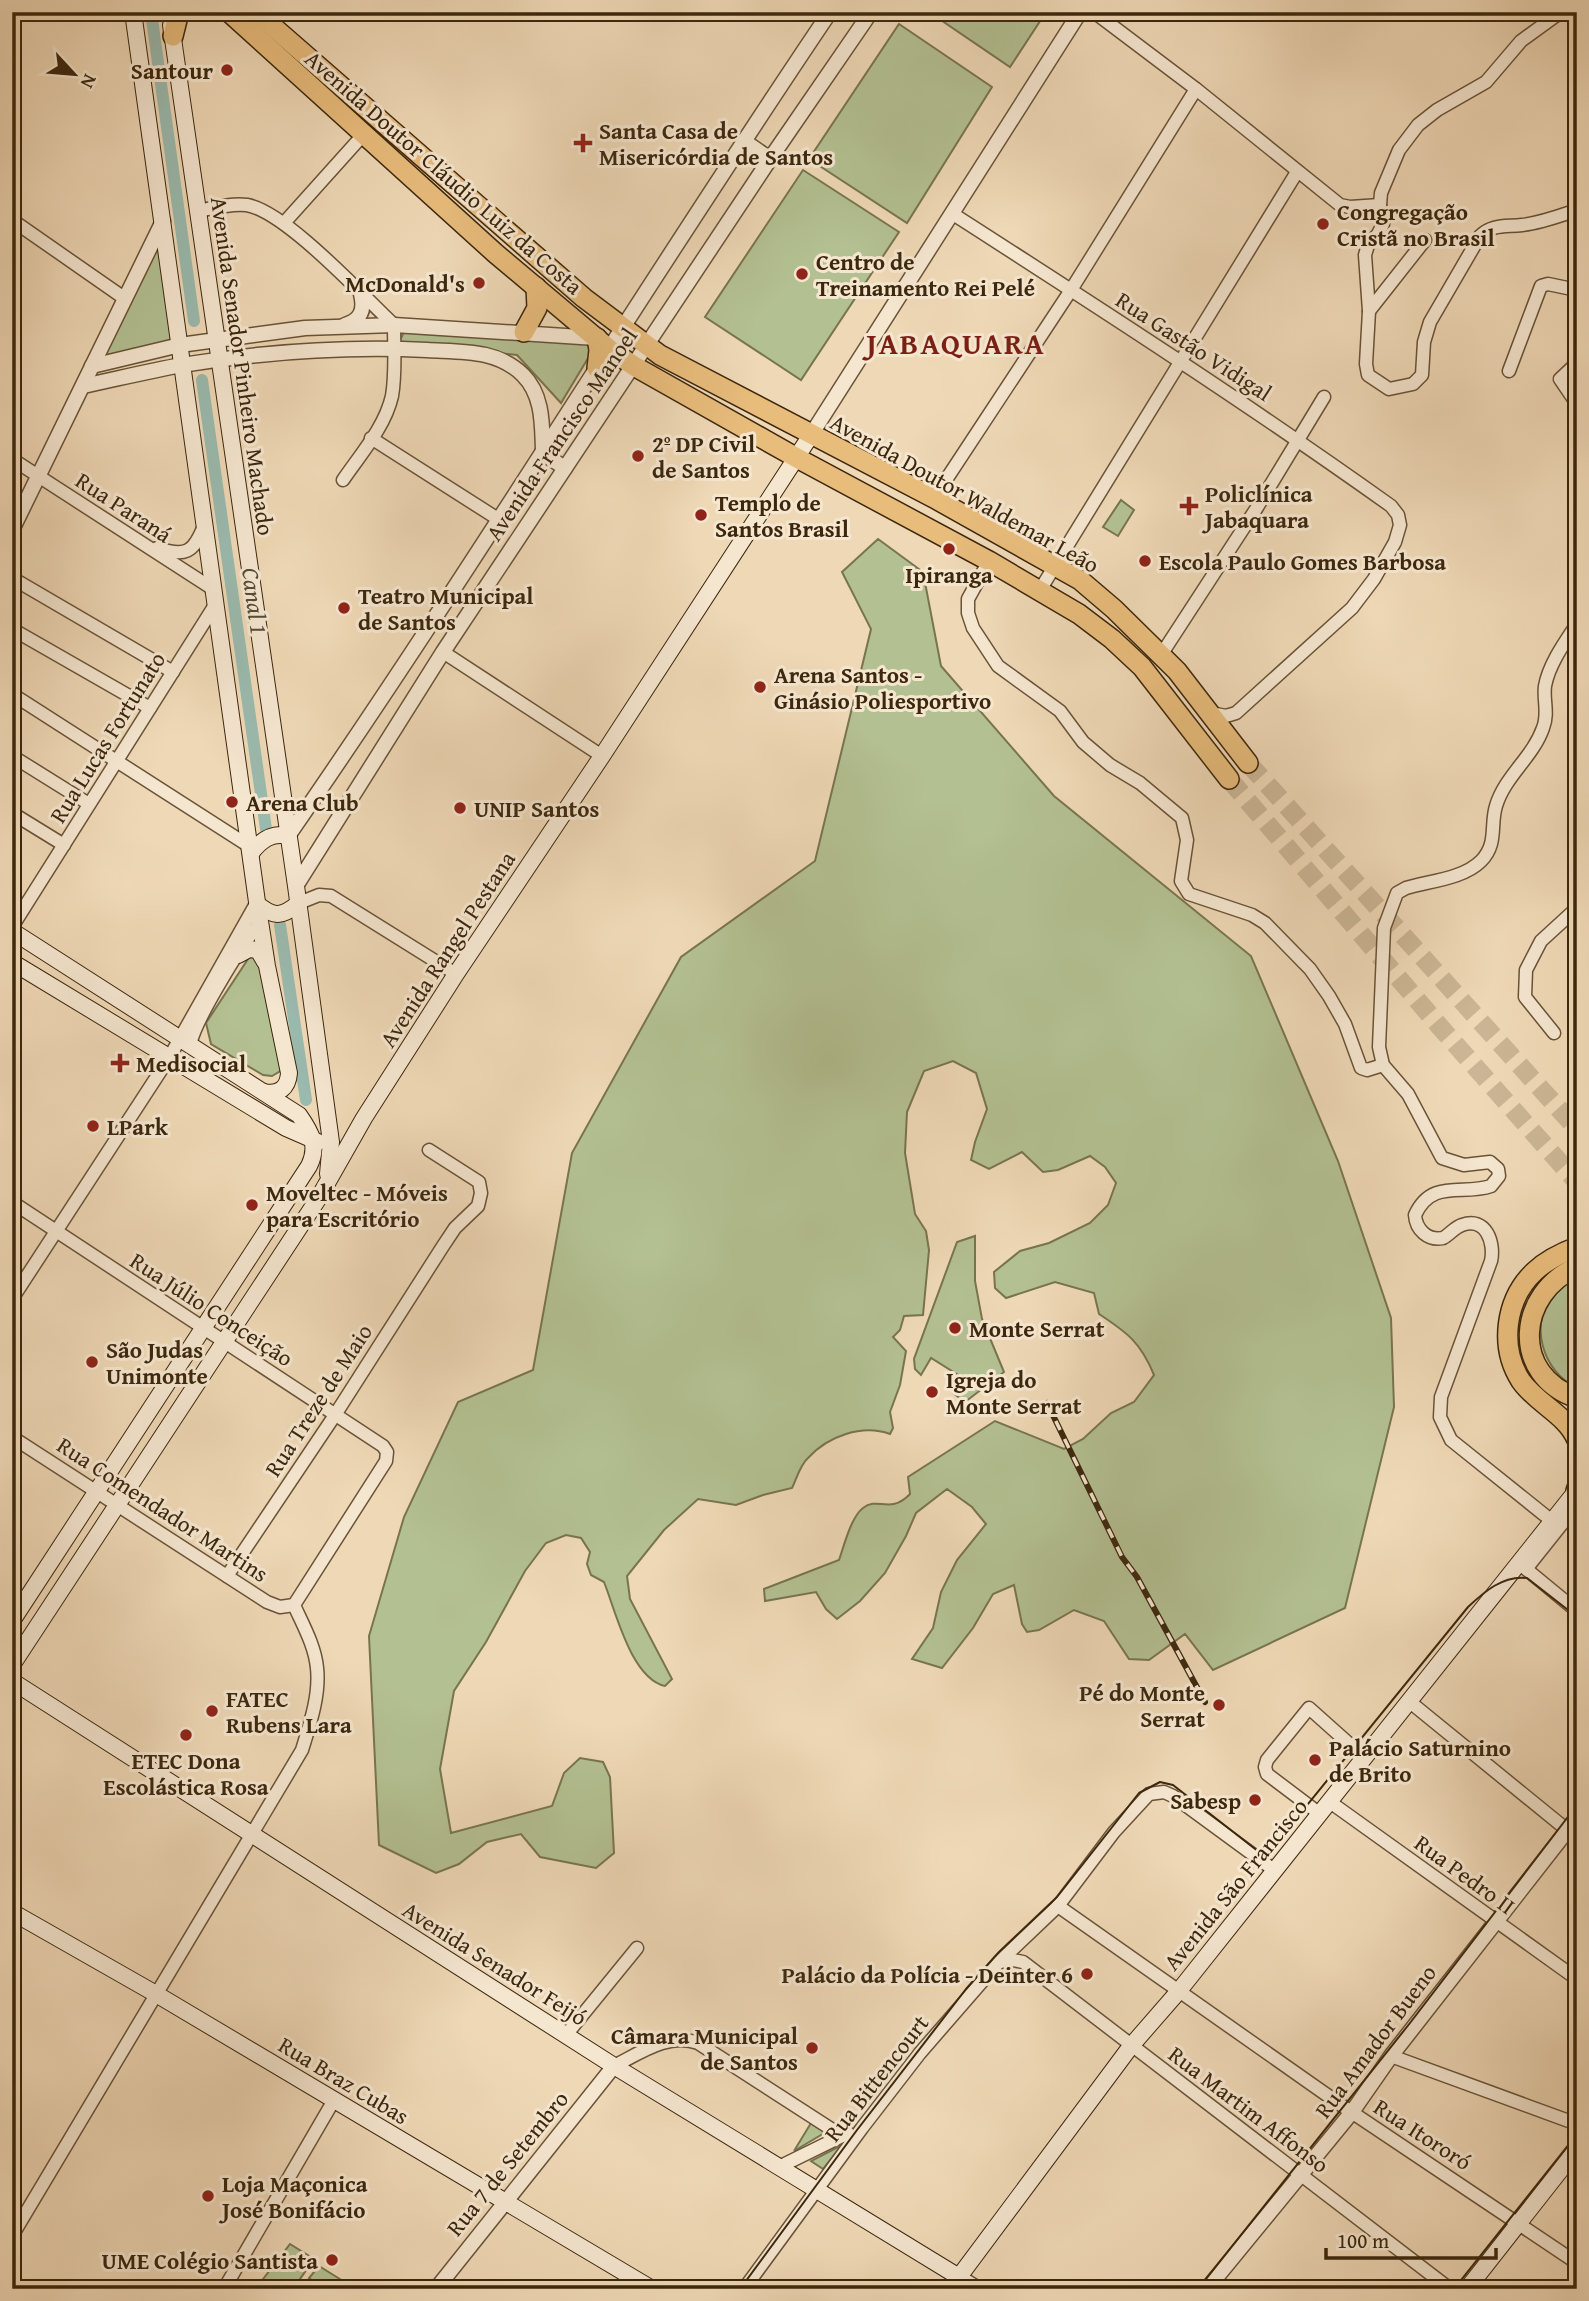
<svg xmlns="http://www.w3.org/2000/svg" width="1589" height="2301" viewBox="0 0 1589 2301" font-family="'Gentium Book Plus',serif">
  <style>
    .green { fill: #b3c092; stroke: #787450; stroke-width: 2 }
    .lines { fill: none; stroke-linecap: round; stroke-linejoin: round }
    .canal { stroke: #9abaae; stroke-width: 12 }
    .primary-tunnel { stroke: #cbb594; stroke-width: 19; stroke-dasharray: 19 10; stroke-linecap: butt }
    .minor-casing { stroke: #695337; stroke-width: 15 }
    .tertiary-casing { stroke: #695337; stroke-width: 17 }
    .secondary-casing { stroke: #3c270d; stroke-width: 18 }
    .primary-casing { stroke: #3c270d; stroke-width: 22 }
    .minor { stroke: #f5e6d0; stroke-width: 12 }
    .tertiary { stroke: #f5e6d0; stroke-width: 14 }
    .secondary { stroke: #f5e6d0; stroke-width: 16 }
    .primary { stroke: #e8bc7b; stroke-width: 19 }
    .tram { stroke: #3c270d; stroke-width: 2 }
    .rail-casing { stroke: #3c270d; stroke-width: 6 }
    .rail { stroke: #f5e6d0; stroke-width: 3.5; stroke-dasharray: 10; stroke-linecap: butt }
    .poi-dot { fill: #8f2418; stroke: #f5e6d0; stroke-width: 2.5 }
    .labels { text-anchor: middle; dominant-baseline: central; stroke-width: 6; stroke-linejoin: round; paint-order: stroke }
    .poi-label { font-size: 23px; font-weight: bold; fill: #3c270d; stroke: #f5e6d0; text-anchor: start }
    .street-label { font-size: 23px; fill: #3c270d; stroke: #f5e6d0 }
    .water-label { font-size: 24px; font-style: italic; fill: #544c35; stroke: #f5e6d0 }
    .district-label { font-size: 30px; font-weight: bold; letter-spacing: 2px; fill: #7a1f14; stroke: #f5e6d0 }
  </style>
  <rect width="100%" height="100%" fill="#efd8b6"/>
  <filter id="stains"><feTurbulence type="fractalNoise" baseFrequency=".00286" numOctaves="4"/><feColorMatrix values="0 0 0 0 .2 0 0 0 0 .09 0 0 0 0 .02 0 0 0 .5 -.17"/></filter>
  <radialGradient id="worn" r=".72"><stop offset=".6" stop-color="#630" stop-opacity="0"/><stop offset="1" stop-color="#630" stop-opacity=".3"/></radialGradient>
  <g class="green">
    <polygon points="929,12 1046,12 1010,67"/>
    <polygon points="899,24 992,87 907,223 809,159"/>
    <polygon points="803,170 899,232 801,380 705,317"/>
    <polygon points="162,230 175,343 99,361"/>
    <polygon points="405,330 588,342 593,350 561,403 517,355 399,342"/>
    <polygon points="1121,500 1134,510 1118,536 1103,527"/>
    <path d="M878 539 923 572 941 666 1054 796 1251 956 1338 1161 1391 1318 1394 1407 1345 1608 1213 1670 1185 1634 1149 1660 1129 1659 1104 1621 1074 1610 1039 1630 1027 1632 1022 1624 1014 1585 993 1594 973 1628 942 1668 912 1659 933 1628 941 1592 957 1560 986 1524 972 1507 947 1489 916 1513 906 1536 885 1573 860 1601 837 1619 826 1609 816 1592 765 1601 764 1589 839 1560C844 1546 851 1517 863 1508 878 1496 890 1515 910 1494L908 1477 995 1421 1064 1449 1083 1439 1111 1413 1134 1402 1154 1375C1141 1343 1128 1333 1099 1314L1094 1293 1055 1282 1006 1298 995 1288 994 1272 1020 1251 1049 1243 1090 1223 1108 1205 1116 1183 1105 1167 1090 1156 1058 1170 1043 1172 1022 1152 989 1169 971 1160 975 1142 987 1109 976 1073 953 1061 924 1071 907 1112 905 1153 915 1214 926 1231 929 1250 923 1315 904 1316 900 1330 893 1337 906 1351 900 1385 890 1412 893 1428 890 1434C862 1424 828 1436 808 1458 800 1465 797 1478 792 1488L763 1495 736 1505 698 1499 664 1530 627 1576 630 1599 672 1679 665 1686C631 1678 616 1612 604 1582L591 1575 587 1564 590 1552 581 1538 566 1535 546 1543 525 1571 486 1642 454 1691 440 1769 451 1833 552 1806 564 1773 580 1758 603 1762 610 1777 614 1853 596 1868 540 1857 521 1834 487 1842 459 1864 436 1873 379 1845 369 1636 404 1517 458 1402 533 1370 572 1153 681 957 815 861 871 629 842 572Z"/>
    <polygon points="250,956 259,956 282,1070 272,1076 263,1075 211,1044 206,1023"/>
    <polygon points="975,1236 975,1281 982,1319 1004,1372 965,1402 953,1393 963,1378 931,1358 921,1375 915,1369 914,1359 957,1242"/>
    <path d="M1577 1275V1388C1542 1372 1528 1322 1554 1292 1560 1285 1570 1280 1577 1275Z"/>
    <polygon points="811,2123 826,2132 794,2151"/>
    <polygon points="842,2145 823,2169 811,2161"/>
    <polygon points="290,2244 314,2259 293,2289 267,2289 260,2283"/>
    <polygon points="319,2266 351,2286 349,2289 323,2289 309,2278"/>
  </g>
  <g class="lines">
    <g class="canal">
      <polyline points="151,12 194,321"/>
      <polyline points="202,380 266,829"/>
      <polyline points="280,925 306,1100"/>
    </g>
    <g class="primary-tunnel">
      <polyline points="1248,763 1577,1129"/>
      <polyline points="1229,779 1441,1028 1577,1182"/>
    </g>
    <defs>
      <g id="minor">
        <polyline points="1094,12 1196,89 1340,205 1350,207 1380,205"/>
        <path d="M1561 12 1521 41 1486 82 1437 110 1418 125 1399 150 1381 193 1380 205 1383 224 1378 234 1368 245 1365 255 1369 311 1366 364 1368 375 1389 389 1413 384 1422 375 1424 342 1430 322 1480 236C1492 224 1506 227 1522 225 1541 223 1559 216 1577 210"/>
        <path d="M198 211C213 208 231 203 247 205 286 212 362 295 394 325 394 348 396 373 392 396 385 427 360 455 343 480"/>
        <path d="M953 214C1101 309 1248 404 1391 506L1398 515 1400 525 1395 542 1374 579 1352 608 1236 713 1226 716 1211 713"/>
        <polyline points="12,220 124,298"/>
        <polyline points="284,223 363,135"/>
        <polyline points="1369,311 1425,240"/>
        <polyline points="1577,363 1560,379 1573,398 1577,399"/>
        <polyline points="1509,371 1541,286 1548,284 1577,290"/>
        <polyline points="371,438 498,519"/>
        <polyline points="12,459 213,589"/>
        <polyline points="934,498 1071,290 1196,89"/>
        <path d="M157 548C186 557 193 553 204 526"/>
        <polyline points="989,561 968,599 968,613 973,628 998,666 1060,711 1083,742 1110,765 1140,783 1182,818 1187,840 1181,881 1189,894 1252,915 1265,923 1310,969 1329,996 1345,1024 1361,1068 1367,1070 1383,1065"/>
        <polyline points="12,578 173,672"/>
        <polyline points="1040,590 1297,172"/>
        <polyline points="12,629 150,708"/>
        <polyline points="443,652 602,756"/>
        <polyline points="1161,655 1256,509 1324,397"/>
        <polyline points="12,694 249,846"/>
        <polyline points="12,756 89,804"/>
        <polyline points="12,813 64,845"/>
        <polyline points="299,903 319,895 331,896 456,974"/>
        <polyline points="12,927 215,605"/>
        <polyline points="1554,1033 1525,997 1526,970 1541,941 1577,908"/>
        <path d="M190 1045C195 1020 242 943 260 923"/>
        <path d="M12 1202 383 1446 387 1452 386 1461 294 1605C303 1625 315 1646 317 1668 320 1695 310 1724 302 1750L12 2236"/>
        <polyline points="12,1299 169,1058 257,902"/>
        <polyline points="12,1437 267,1602 280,1607 294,1605"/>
        <path d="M1552 1521 1451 1440 1440 1417 1441 1397 1491 1261C1495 1243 1486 1216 1462 1225 1455 1227 1449 1235 1443 1238 1428 1241 1416 1230 1415 1215 1432 1178 1463 1196 1491 1186L1499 1176 1498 1169 1490 1162 1464 1165 1442 1158 1408 1094 1383 1065 1379 1047 1384 928 1397 893 1406 888C1429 881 1463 879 1481 861 1498 844 1490 825 1496 806 1505 776 1533 757 1543 728 1549 713 1543 700 1545 686 1549 664 1565 642 1577 624"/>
        <polyline points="1520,1564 1577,1611"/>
        <polyline points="1526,1569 1577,1505"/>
        <polyline points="227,1576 335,1415 443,1246 455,1228 478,1206 481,1193 479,1182 429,1150"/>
        <polyline points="1410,1702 1577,1838"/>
        <polyline points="1330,1802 1577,1979"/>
        <polyline points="1320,1814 1267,1774 1265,1767 1267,1760 1309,1708 1365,1758"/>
        <polyline points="1058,1906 1344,2107 1577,2263"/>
        <polyline points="999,1962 1013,1960 1023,1962 1450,2289"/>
        <polyline points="566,2035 637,1948"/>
        <polyline points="1391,2056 1577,2124"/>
        <path d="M614 2066C640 2053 669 2032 698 2043L842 2136"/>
        <polyline points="779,2167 848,2133"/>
        <polyline points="12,2285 18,2289"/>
        <polyline points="224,2289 334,2100"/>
        <polyline points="744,2289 862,2128 920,2053 999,1962 1058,1906 1114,1832 1149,1794 1164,1792 1173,1796 1274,1870"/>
      </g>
      <g id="tertiary">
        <polyline points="744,141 770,159"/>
        <path d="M345 325C361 320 365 310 361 294"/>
        <polyline points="92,366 180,345 305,328 394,325 596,338"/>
        <path d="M83 386C116 379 149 371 182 365 263 352 345 346 427 350 461 352 497 349 523 375 543 395 542 424 543 450"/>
        <polyline points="811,435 1080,12"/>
        <polyline points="542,453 565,468"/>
        <polyline points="12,530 163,221"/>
        <path d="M288 836C475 566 646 284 830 12"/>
        <polyline points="296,886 443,652 770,159 871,12"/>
        <polyline points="959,2277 978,2289"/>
        <polyline points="436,2289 614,2066"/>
        <polyline points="1207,2289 1352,2112 1391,2056 1577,1818"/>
      </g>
      <g id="secondary">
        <path d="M133 12 257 902 267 966 289 1073C288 1088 279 1095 264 1092"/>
        <polyline points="171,25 296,886 331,1142 328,1174"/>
        <path d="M251 853C261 840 272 832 288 836"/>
        <path d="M257 904C274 918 282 917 299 903"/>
        <path d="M12 931 299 1115C311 1132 319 1146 309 1166L12 1621"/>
        <polyline points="238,955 249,949 258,950 265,962"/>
        <polyline points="12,962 286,1128 318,1142"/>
        <polyline points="12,1665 318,1199 364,1118 456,974 602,756 811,435"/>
        <polyline points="12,1681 614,2066 959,2277"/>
        <polyline points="12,1912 156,1994 652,2289"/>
        <polyline points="950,2289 1131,2046 1178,1992 1577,1490"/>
        <polyline points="1467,2289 1577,2149"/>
      </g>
      <g id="primary">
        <polyline points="229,12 495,253 609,349 634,366 797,458 989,561 1079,614 1112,639 1142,667 1229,779"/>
        <polyline points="256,12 584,298 660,355 934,498 1080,580 1114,609 1177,671 1248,763"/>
        <polyline points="173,36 179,12"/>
        <polyline points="524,332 537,308 536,287"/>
        <polyline points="597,368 599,350 597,338"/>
        <path d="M1577 1247C1561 1253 1547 1260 1535 1271 1505 1299 1499 1347 1521 1381 1537 1404 1566 1414 1577 1440"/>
        <path d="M1577 1267C1517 1293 1510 1375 1577 1398"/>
        <polyline points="1576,1491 1577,1488"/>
      </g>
    </defs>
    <use href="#minor" class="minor-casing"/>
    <use href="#tertiary" class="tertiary-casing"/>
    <use href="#secondary" class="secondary-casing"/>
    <use href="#primary" class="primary-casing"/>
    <use href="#minor" class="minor"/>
    <use href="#tertiary" class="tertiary"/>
    <use href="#secondary" class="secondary"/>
    <use href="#primary" class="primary"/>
    <g class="tram">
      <path d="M740 2289 857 2130 966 1989 999 1952 1057 1897 1139 1793 1160 1782 1173 1785 1259 1852H1269L1468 1607C1484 1592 1503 1575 1527 1578L1577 1617"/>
      <polyline points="1198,2289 1410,2023 1577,1805"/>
      <polyline points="1454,2289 1577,2134"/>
    </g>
    <defs>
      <polyline id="rail" points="1047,1403 1122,1557 1137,1577 1205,1702"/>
    </defs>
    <use href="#rail" class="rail-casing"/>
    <use href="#rail" class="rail"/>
  </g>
  <g class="poi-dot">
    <circle cx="227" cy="70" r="7"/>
    <path d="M579.5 132.5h7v7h7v7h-7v7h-7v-7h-7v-7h7z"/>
    <circle cx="1323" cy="224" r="7"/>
    <circle cx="802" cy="274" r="7"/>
    <circle cx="479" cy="283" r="7"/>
    <circle cx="638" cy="456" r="7"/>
    <path d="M1185.5 495.5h7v7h7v7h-7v7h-7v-7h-7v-7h7z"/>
    <circle cx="701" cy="515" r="7"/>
    <circle cx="949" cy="549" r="7"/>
    <circle cx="1145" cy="561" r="7"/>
    <circle cx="344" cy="608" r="7"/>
    <circle cx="760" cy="687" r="7"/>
    <circle cx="232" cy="802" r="7"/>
    <circle cx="460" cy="808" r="7"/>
    <path d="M116.5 1052.5h7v7h7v7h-7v7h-7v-7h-7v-7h7z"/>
    <circle cx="93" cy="1126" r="7"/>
    <circle cx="252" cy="1205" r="7"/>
    <circle cx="955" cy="1328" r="7"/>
    <circle cx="92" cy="1362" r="7"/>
    <circle cx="932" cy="1392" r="7"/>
    <circle cx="1219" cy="1705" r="7"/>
    <circle cx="212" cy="1711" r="7"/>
    <circle cx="186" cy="1735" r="7"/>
    <circle cx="1315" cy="1760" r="7"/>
    <circle cx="1255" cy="1800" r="7"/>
    <circle cx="1087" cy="1974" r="7"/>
    <circle cx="812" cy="2048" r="7"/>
    <circle cx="208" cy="2196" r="7"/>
    <circle cx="332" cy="2260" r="7"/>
  </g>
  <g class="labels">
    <g class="poi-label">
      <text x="213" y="70" text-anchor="end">Santour</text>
      <text x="599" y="130">Santa Casa de<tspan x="599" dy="26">Misericórdia de Santos</tspan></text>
      <text x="1337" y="211">Congregação<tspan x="1337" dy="26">Cristã no Brasil</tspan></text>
      <text x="816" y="261">Centro de<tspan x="816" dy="26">Treinamento Rei Pelé</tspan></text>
      <text x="465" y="283" text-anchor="end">McDonald's</text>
      <text x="652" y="443">2º DP Civil<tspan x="652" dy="26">de Santos</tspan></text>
      <text x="1205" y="493">Policlínica<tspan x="1205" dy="26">Jabaquara</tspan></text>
      <text x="715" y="502">Templo de<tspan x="715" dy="26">Santos Brasil</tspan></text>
      <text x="1159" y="561">Escola Paulo Gomes Barbosa</text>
      <text x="949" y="574" text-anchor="middle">Ipiranga</text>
      <text x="358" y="595">Teatro Municipal<tspan x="358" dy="26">de Santos</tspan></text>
      <text x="774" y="674">Arena Santos -<tspan x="774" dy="26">Ginásio Poliesportivo</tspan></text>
      <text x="246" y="802">Arena Club</text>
      <text x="474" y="808">UNIP Santos</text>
      <text x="136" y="1063">Medisocial</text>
      <text x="107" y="1126">LPark</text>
      <text x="266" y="1192">Moveltec - Móveis<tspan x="266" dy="26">para Escritório</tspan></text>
      <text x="969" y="1328">Monte Serrat</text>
      <text x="106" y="1349">São Judas<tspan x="106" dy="26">Unimonte</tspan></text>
      <text x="946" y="1379">Igreja do<tspan x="946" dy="26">Monte Serrat</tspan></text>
      <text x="1205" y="1692" text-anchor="end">Pé do Monte<tspan x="1205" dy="26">Serrat</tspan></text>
      <text x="226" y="1698">FATEC<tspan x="226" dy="26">Rubens Lara</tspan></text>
      <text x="1329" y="1747">Palácio Saturnino<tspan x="1329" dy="26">de Brito</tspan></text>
      <text x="186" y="1760" text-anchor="middle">ETEC Dona<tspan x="186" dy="26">Escolástica Rosa</tspan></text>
      <text x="1241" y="1800" text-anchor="end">Sabesp</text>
      <text x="1073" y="1974" text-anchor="end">Palácio da Polícia - Deinter 6</text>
      <text x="798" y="2035" text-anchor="end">Câmara Municipal<tspan x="798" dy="26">de Santos</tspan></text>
      <text x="222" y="2183">Loja Maçonica<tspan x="222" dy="26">José Bonifácio</tspan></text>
      <text x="318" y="2260" text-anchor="end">UME Colégio Santista</text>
    </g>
    <g class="street-label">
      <text transform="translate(444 172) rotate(41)">Avenida Doutor Cláudio Luiz da Costa</text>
      <text transform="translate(1194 346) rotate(33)">Rua Gastão Vidigal</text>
      <text transform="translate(243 366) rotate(82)">Avenida Senador Pinheiro Machado</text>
      <text transform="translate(561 434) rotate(-56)">Avenida Francisco Manoel</text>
      <text transform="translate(965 493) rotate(29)">Avenida Doutor Waldemar Leão</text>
      <text transform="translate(124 507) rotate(33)">Rua Paraná</text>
      <text transform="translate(107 737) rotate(-58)">Rua Lucas Fortunato</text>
      <text transform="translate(447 949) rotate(-57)">Avenida Rangel Pestana</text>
      <text transform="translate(212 1309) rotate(33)">Rua Júlio Conceição</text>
      <text transform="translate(318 1400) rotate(-57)">Rua Treze de Maio</text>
      <text transform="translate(163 1509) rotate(33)">Rua Comendador Martins</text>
      <text transform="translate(1465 1874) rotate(36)">Rua Pedro II</text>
      <text transform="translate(1235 1884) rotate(-51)">Avenida São Francisco</text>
      <text transform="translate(495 1963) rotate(32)">Avenida Senador Feijó</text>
      <text transform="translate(1375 2041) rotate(-53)">Rua Amador Bueno</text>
      <text transform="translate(876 2078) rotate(-52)">Rua Bittencourt</text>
      <text transform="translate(344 2080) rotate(31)">Rua Braz Cubas</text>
      <text transform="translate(1249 2109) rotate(37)">Rua Martim Affonso</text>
      <text transform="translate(1423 2134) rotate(33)">Rua Itororó</text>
      <text transform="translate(507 2163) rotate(-51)">Rua 7 de Setembro</text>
    </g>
    <g class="water-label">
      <text transform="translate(255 601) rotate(82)">Canal 1</text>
    </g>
    <g class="district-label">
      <text x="956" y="343">JABAQUARA</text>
    </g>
  </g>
  <rect width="1589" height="2301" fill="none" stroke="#efd8b6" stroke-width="42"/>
  <rect x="14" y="14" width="1561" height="2273" fill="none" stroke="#3c270d" stroke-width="3.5"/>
  <rect x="21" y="21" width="1547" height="2259" fill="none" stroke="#3c270d" stroke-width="2"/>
  <g transform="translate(74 74) rotate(116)" stroke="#f5e6d0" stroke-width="5" paint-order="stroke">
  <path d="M0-5L12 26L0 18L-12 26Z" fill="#3c270d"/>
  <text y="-10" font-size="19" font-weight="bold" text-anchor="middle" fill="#3c270d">N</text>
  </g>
  <path d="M1326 2248v10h170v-10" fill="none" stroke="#3c270d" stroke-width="3.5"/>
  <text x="1337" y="2248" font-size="21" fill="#3c270d" stroke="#f5e6d0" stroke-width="5" paint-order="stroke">100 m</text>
  <rect width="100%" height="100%" filter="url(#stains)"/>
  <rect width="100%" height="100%" fill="url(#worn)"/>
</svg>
